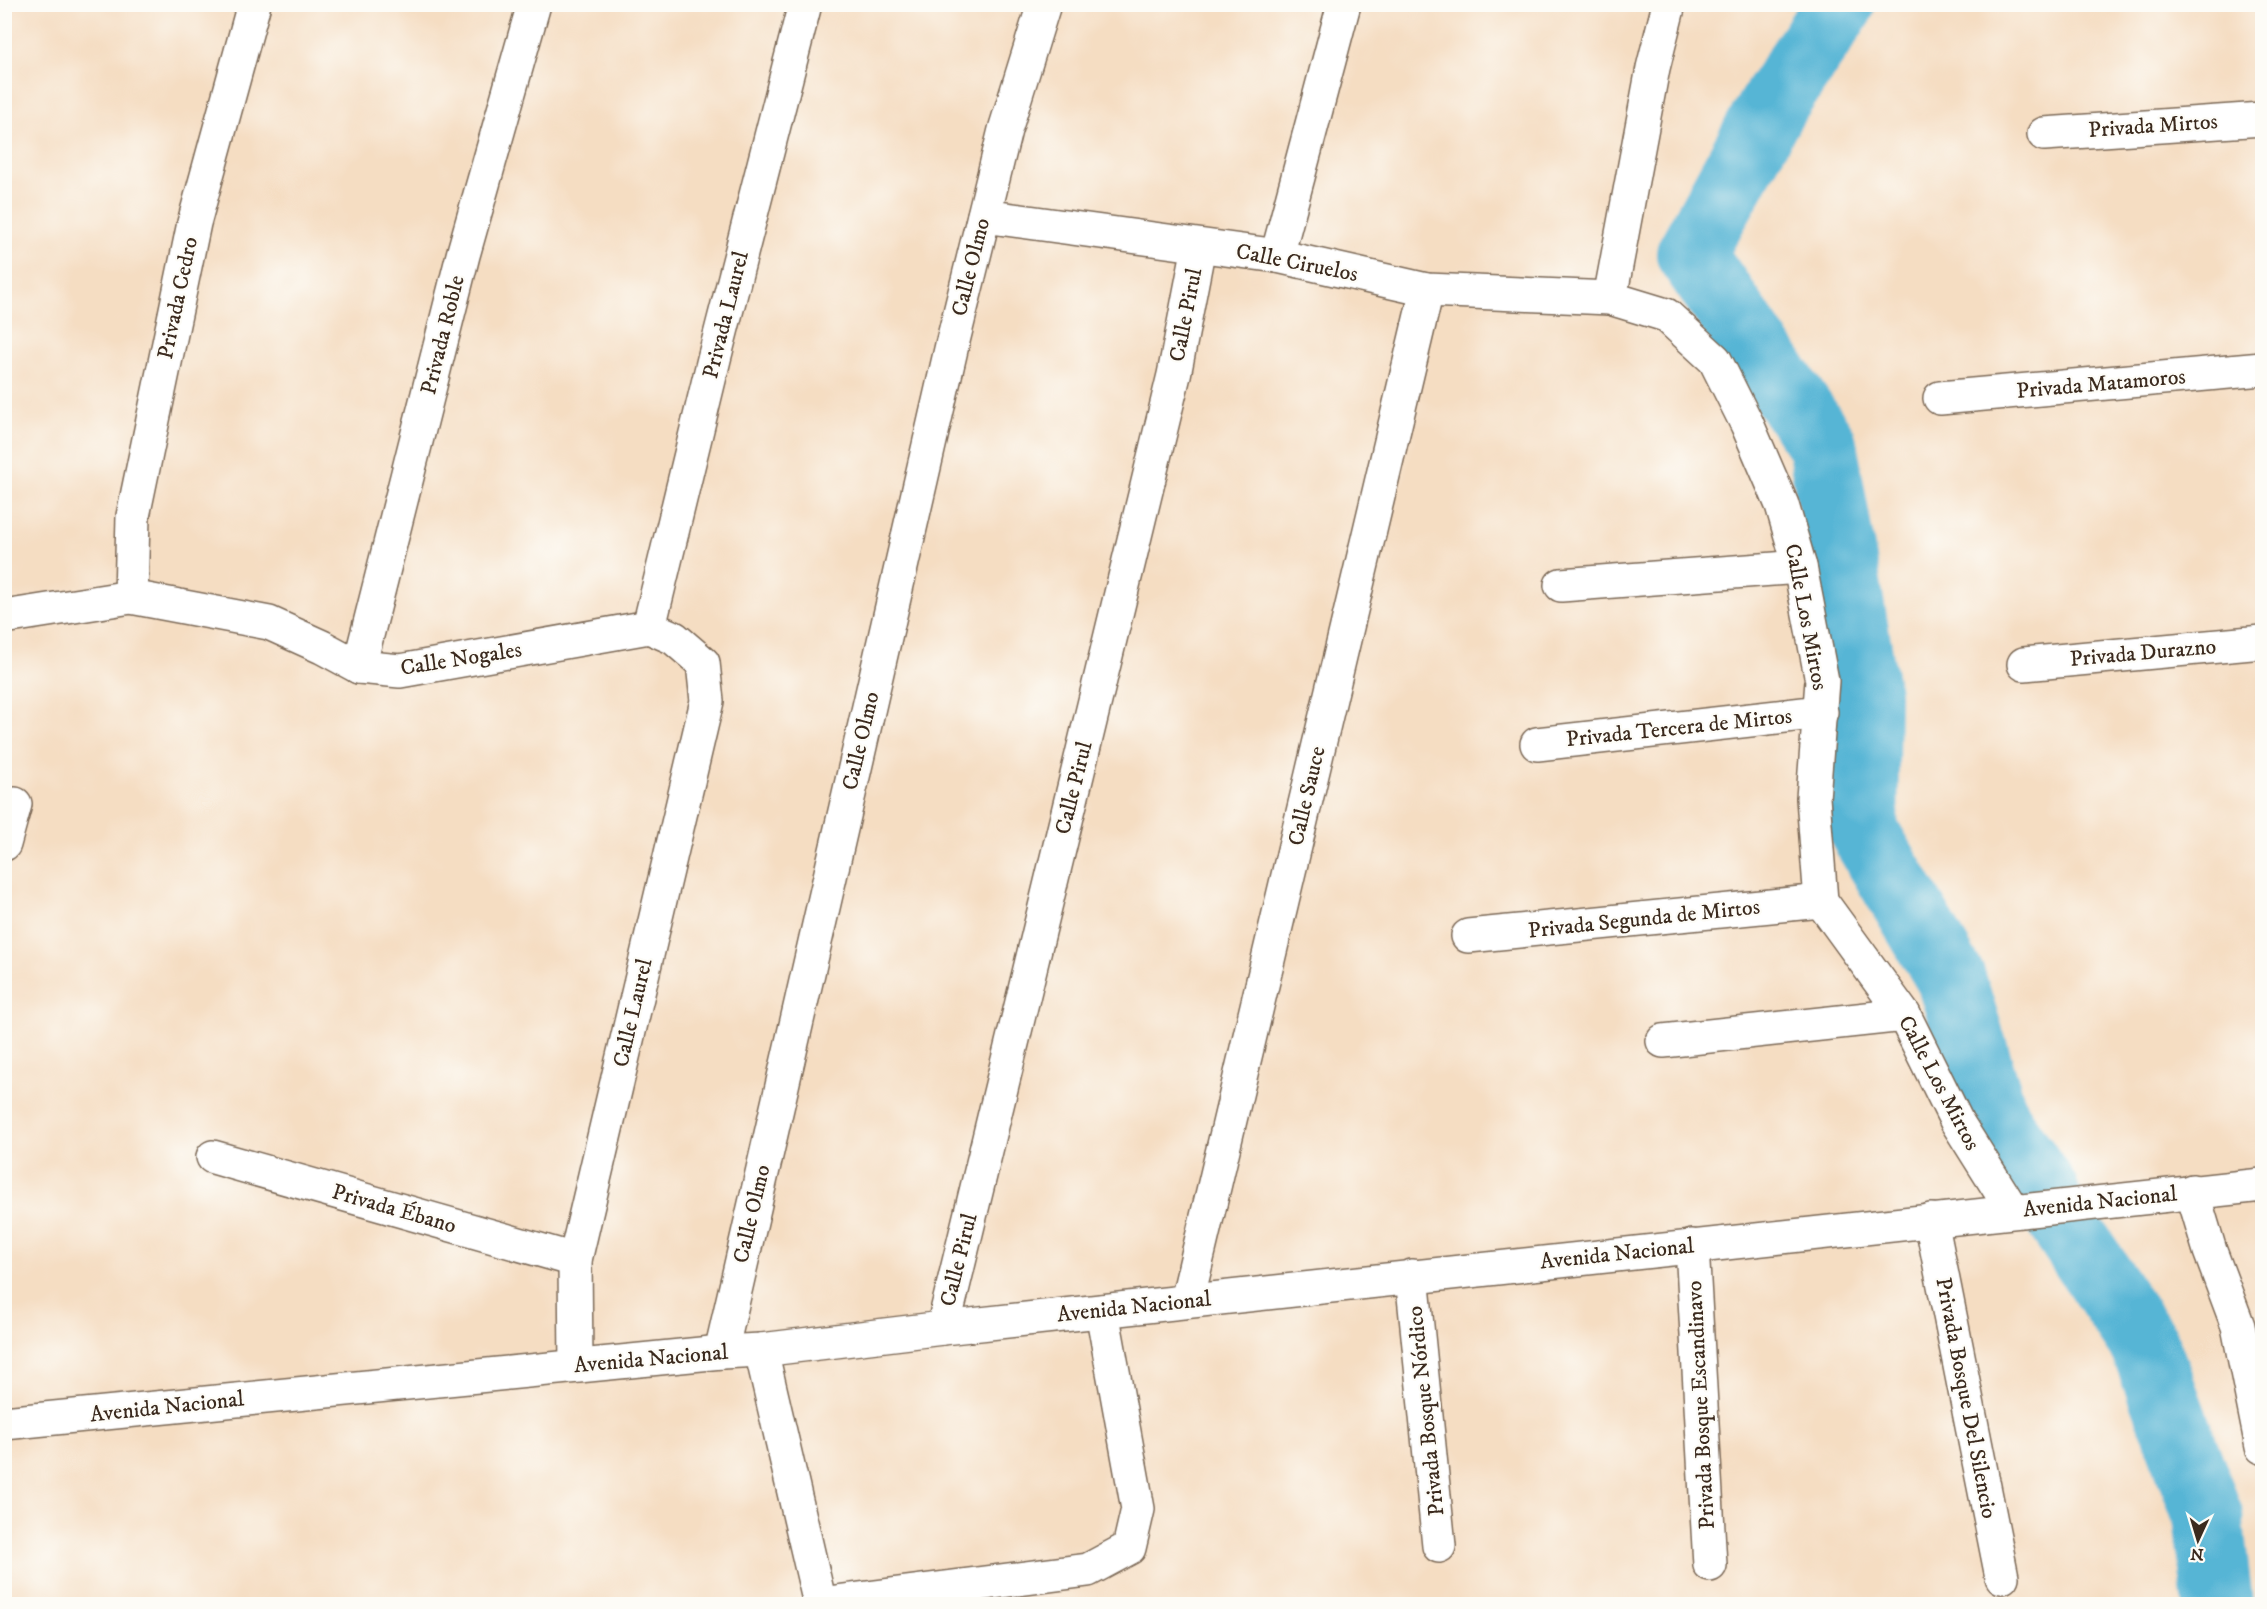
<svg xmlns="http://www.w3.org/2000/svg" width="2267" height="1609" viewBox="0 0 2267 1609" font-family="'IM FELL DW Pica',serif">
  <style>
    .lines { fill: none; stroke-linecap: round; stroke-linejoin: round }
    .river { stroke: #56b5d5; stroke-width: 70 }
    .minor-casing { stroke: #7c6957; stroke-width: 36 }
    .minor { stroke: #fff; stroke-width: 33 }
    .labels { text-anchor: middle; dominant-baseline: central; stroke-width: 4.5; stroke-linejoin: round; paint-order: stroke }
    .street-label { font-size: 22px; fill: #3b2a1e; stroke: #fdfcf7 }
  </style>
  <rect width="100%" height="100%" fill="#fdfcf7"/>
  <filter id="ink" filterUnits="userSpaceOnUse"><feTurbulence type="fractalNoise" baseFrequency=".0167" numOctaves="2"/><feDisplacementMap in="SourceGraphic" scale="12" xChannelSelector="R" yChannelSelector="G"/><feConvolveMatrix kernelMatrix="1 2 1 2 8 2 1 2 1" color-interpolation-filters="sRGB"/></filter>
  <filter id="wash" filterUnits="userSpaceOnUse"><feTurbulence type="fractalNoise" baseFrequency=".008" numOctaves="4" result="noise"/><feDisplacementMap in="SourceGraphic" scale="24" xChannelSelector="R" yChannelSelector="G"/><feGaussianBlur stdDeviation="1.35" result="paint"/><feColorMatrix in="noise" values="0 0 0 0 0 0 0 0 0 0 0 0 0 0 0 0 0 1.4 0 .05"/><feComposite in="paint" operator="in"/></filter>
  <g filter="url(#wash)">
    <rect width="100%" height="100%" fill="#f5ddc2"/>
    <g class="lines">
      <g class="river">
        <polyline points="1840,4 1770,110 1691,254 1822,444 1865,695 1863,830 1951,979 1994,1117 2044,1191"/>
        <polyline points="2058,1215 2145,1346 2208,1516 2218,1604"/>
      </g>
    </g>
  </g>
  <g filter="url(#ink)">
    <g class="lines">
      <defs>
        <g id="minor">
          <polyline points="2044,134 2262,119"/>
          <polyline points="984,216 1277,256 1427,290 1610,298 1666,315 1715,360 1747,424 1782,505 1800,567 1822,681 1813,798 1821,901 1904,1015 1957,1122 2013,1211"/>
          <polyline points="1277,256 1344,4"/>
          <polyline points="1610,298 1653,68 1669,4"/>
          <polyline points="1940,398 2262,369"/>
          <polyline points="1561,585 1800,567"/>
          <polyline points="131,597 133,516 194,223 254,4"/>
          <polyline points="4,617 131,597 269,623 322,647 359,667 400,671 649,627 674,638 703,663 707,701 575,1260 576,1366"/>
          <polyline points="649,627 714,359 805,4"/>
          <polyline points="2024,664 2262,642"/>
          <polyline points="359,667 463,255 534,4"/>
          <polyline points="1537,744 1821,712"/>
          <polyline points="4,844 15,804"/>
          <polyline points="1468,936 1821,901"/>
          <polyline points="1663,1041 1904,1015"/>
          <polyline points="213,1157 575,1260"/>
          <polyline points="2192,1191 2210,1251 2238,1326 2262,1447"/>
          <polyline points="1931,1220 2002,1577"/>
          <polyline points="1692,1246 1710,1565"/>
          <polyline points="1412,1276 1439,1546"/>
          <polyline points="1187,1301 1427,290"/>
          <polyline points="943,1328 1174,375 1199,246"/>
          <polyline points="761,1350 820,1604"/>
          <polyline points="721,1352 952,345 1005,130 1044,4"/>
          <polyline points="4,1423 721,1352 761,1350 943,1328 2262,1185"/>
          <polyline points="820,1604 1088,1570 1129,1548 1138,1509 1102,1311"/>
        </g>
      </defs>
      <use href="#minor" class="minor-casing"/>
      <use href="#minor" class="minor"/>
    </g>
  </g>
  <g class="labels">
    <g class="street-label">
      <text transform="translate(2153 126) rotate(-4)">Privada Mirtos</text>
      <text transform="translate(1297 263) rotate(11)">Calle Ciruelos</text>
      <text transform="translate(971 267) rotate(-76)">Calle Olmo</text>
      <text transform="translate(178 298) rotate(-78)">Privada Cedro</text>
      <text transform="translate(726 315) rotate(-76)">Privada Laurel</text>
      <text transform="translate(1186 315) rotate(-79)">Calle Pirul</text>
      <text transform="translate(443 335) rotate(-76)">Privada Roble</text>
      <text transform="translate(2101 384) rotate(-5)">Privada Matamoros</text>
      <text transform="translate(1806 617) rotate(79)">Calle Los Mirtos</text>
      <text transform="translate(2143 653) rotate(-5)">Privada Durazno</text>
      <text transform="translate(461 659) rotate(-9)">Calle Nogales</text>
      <text transform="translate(1679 728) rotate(-6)">Privada Tercera de Mirtos</text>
      <text transform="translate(861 741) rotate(-77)">Calle Olmo</text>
      <text transform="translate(1074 788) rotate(-76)">Calle Pirul</text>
      <text transform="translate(1307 796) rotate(-77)">Calle Sauce</text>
      <text transform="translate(1644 919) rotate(-6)">Privada Segunda de Mirtos</text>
      <text transform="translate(633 1013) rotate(-77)">Calle Laurel</text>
      <text transform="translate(1939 1083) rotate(62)">Calle Los Mirtos</text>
      <text transform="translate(2100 1202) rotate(-6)">Avenida Nacional</text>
      <text transform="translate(394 1209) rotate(16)">Privada Ébano</text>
      <text transform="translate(752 1214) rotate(-77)">Calle Olmo</text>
      <text transform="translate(1617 1254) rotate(-6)">Avenida Nacional</text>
      <text transform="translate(959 1260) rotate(-76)">Calle Pirul</text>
      <text transform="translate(1134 1307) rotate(-6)">Avenida Nacional</text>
      <text transform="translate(651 1359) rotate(-5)">Avenida Nacional</text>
      <text transform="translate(1966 1398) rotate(79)">Privada Bosque Del Silencio</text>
      <text transform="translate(1701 1405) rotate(-93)">Privada Bosque Escandinavo</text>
      <text transform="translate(167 1407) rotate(-6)">Avenida Nacional</text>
      <text transform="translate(1426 1411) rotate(-96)">Privada Bosque Nórdico</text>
    </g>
  </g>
  <rect width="2267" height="1609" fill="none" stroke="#fdfcf7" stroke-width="24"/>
  <g transform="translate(2198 1540) rotate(184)" stroke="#fdfcf7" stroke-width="4.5" paint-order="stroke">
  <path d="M0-4.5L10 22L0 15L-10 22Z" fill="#3b2a1e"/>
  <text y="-9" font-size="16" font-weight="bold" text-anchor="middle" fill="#3b2a1e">N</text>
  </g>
</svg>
